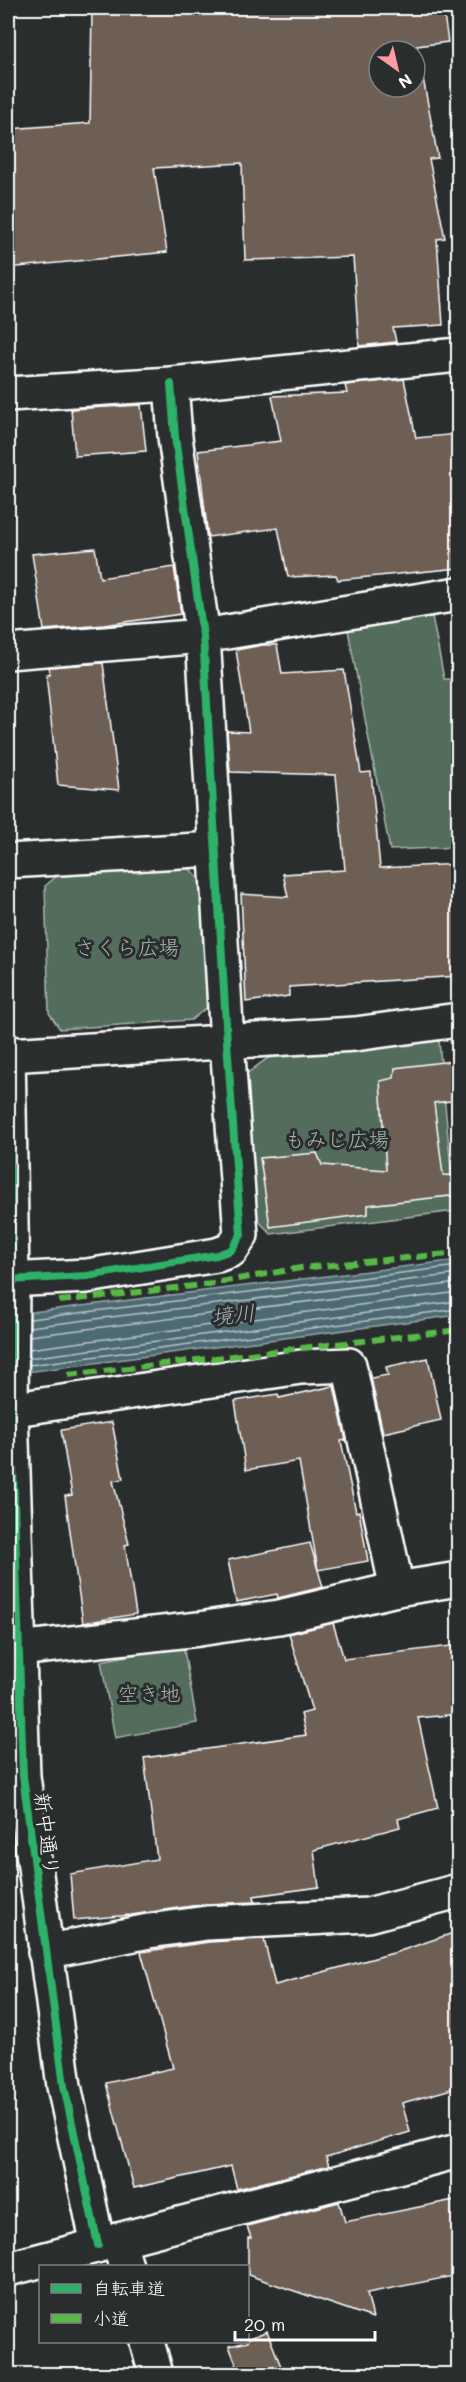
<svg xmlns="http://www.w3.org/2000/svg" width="466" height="2382" viewBox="0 0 466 2382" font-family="Mali,'Klee One',sans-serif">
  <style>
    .green { fill: #526c5c; stroke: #a8b6ae; stroke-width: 1.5 }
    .water { fill: #4e6b72; stroke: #95a6aa; stroke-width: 1.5 }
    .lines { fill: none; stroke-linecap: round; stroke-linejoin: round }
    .shore { stroke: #b8c4c7; stroke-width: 1.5 }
    .building { fill: #6e5f55; stroke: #fff; stroke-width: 1.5; fill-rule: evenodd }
    .minor-casing { stroke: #fff; stroke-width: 38 }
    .minor { stroke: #2a2d2e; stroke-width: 33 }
    .quiet { stroke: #58b947; stroke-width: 6; stroke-dasharray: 12 6; stroke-linecap: butt }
    .cycleway-casing { stroke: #2a2d2e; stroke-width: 11 }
    .cycleway { stroke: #2db169; stroke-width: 8 }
    .labels { text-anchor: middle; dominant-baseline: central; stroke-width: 6; stroke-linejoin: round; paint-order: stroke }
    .park-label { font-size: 21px; fill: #a8b6ae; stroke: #2a2d2e }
    .street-label { font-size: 21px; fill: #fff; stroke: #2a2d2e }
    .water-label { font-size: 22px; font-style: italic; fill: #a6b5b8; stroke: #2a2d2e }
  </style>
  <rect width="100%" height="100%" fill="#2a2d2e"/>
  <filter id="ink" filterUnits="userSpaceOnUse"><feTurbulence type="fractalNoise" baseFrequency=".0167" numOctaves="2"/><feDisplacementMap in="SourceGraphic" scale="12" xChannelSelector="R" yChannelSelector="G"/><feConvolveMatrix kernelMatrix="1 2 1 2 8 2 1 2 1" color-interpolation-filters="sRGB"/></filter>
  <g filter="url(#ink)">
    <g class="green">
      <polygon points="432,616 444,679 458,679 458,847 390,850 348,630"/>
      <polygon points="186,864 203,884 210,1005 191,1020 60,1029 49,1013 45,886 64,870"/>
      <polygon points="439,1041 455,1211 271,1234 254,1216 246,1074 268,1058"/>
      <polygon points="183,1645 197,1723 115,1738 101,1661"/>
    </g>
    <polygon class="water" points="458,1260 458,1315 12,1374 8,1315"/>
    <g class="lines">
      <g class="shore">
        <polyline points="30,1319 458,1266"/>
        <polyline points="30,1327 458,1274"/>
        <polyline points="30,1336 458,1283"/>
        <polyline points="29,1349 458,1292"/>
        <polyline points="29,1358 458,1301"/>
        <polyline points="29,1365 458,1309"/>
      </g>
    </g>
    <g class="building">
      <path d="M92 8H443L448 42 417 46 438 158 429 159 445 238 437 239 443 325 393 328 396 342 359 346 353 257 245 260 242 163 154 168 167 252 8 268V129L90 123ZM379 51H415V87H379Z"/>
      <polygon points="404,379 416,438 459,434 459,568 338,580 336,575 288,577 278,528 208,537 198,451 281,441 272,396 347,393 345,385"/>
      <polygon points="141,405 146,451 75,456 71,409"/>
      <polygon points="95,548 100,578 174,567 181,614 104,625 44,630 32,554"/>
      <polygon points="263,645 277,645 282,674 344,670 361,773 371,772 380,868 459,864 459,976 289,987 289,996 246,1002 241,894 288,897 283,874 345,870 336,775 230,772 227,731 249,732 236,650"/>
      <polygon points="103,663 119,790 58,785 46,674 50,674 49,667"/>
      <polygon points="459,1060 459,1100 434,1103 443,1175 459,1176 459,1195 368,1205 368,1214 270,1227 260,1158 317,1153 322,1165 386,1170 380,1081 394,1078 395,1068"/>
      <polygon points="428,1358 441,1420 383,1433 371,1378 388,1375 386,1367"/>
      <polygon points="334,1386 346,1440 341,1441 356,1512 359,1511 368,1561 318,1570 299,1461 246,1470 235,1401 278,1394 279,1398"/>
      <polygon points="112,1422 123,1479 113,1481 129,1544 125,1545 136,1614 83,1623 65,1496 72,1495 61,1430"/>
      <polygon points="310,1543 323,1587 278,1598 277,1594 236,1602 228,1560"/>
      <polygon points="333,1623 344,1659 459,1645 459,1714 418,1718 438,1808 398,1819 400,1827 314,1850 319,1887 254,1896 255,1902 205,1904 131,1915 74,1920 70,1874 157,1859 144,1758 306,1735 301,1714 312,1711 289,1634"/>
      <polygon points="459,1931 459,2087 402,2103 410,2132 326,2157 329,2166 237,2189 231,2166 134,2188 106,2083 173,2068 141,1952 209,1942 264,1939 275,1985 397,1952"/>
      <polygon points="459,2199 459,2275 367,2293 373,2318 248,2275 248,2238 251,2238 247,2226 339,2202 345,2222"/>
      <polygon points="267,2331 284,2374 240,2374 229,2346 248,2342 248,2339"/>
    </g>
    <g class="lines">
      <defs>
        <g id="minor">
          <polyline points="8,394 171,384 458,355"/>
          <polyline points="8,652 203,636 458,594"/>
          <polyline points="8,861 215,849"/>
          <polyline points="8,1051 12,1279 11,1410 23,1776 64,2086 98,2245"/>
          <polyline points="8,1055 355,1034 458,1020"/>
          <polyline points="8,1280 87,1276 217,1255 231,1250 241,1235 227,1042 203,636 175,437 171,384"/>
          <polyline points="8,1410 301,1367 349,1365 397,1589"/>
          <polyline points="8,1650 199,1629 279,1617 397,1589 458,1579"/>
          <polyline points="45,1952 149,1931 207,1923 368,1915 458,1891"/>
          <polyline points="118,2240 126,2266"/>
          <polyline points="8,2269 458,2151"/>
          <polyline points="147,2342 156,2374"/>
        </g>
      </defs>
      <use href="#minor" class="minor-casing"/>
      <use href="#minor" class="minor"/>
      <g class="quiet">
        <polyline points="59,1301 203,1285 301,1268 458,1253"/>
        <polyline points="68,1375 458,1330"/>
      </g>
      <defs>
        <g id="cycleway">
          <polyline points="8,1051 12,1279 11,1410 23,1776 64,2086 98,2245"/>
          <polyline points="8,1280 87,1276 217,1255 231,1250 241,1235 227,1042 203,636 175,437 171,384"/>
        </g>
      </defs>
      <use href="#cycleway" class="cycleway-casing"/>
      <use href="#cycleway" class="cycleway"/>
    </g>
  </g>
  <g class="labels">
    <g class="park-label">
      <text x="127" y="946">さくら広場</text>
      <text x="337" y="1138">もみじ広場</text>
      <text x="149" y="1692">空き地</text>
    </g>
    <g class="street-label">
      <text transform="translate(48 1834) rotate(83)">新中通り</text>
    </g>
    <g class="water-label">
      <text transform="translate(233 1314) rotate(-6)">境川</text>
    </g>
  </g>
  <rect width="466" height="2382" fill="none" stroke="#2a2d2e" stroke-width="30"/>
  <rect x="15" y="15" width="436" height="2352" fill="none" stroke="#fff" stroke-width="2" filter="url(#ink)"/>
  <rect x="39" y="2265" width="210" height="78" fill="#2a2d2e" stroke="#7f8182" stroke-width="1.5"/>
  <rect x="51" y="2284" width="30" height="9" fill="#2db169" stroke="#7f8182" stroke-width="1.5"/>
  <text x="93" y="2295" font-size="18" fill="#ffffff">自転車道</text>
  <rect x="51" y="2314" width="30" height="9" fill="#58b947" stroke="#7f8182" stroke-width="1.5"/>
  <text x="93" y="2325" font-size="18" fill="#ffffff">小道</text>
  <g transform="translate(397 69) rotate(146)"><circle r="28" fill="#2a2d2e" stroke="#7f8182" stroke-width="1.5"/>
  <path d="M0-4.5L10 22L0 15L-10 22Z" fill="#ff9aa2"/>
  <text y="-9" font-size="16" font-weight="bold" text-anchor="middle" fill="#ffffff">N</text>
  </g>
  <path d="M235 2331v9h140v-9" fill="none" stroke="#ffffff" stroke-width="3"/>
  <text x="244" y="2331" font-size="18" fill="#ffffff" stroke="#2a2d2e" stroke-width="4.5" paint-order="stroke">20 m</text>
</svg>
